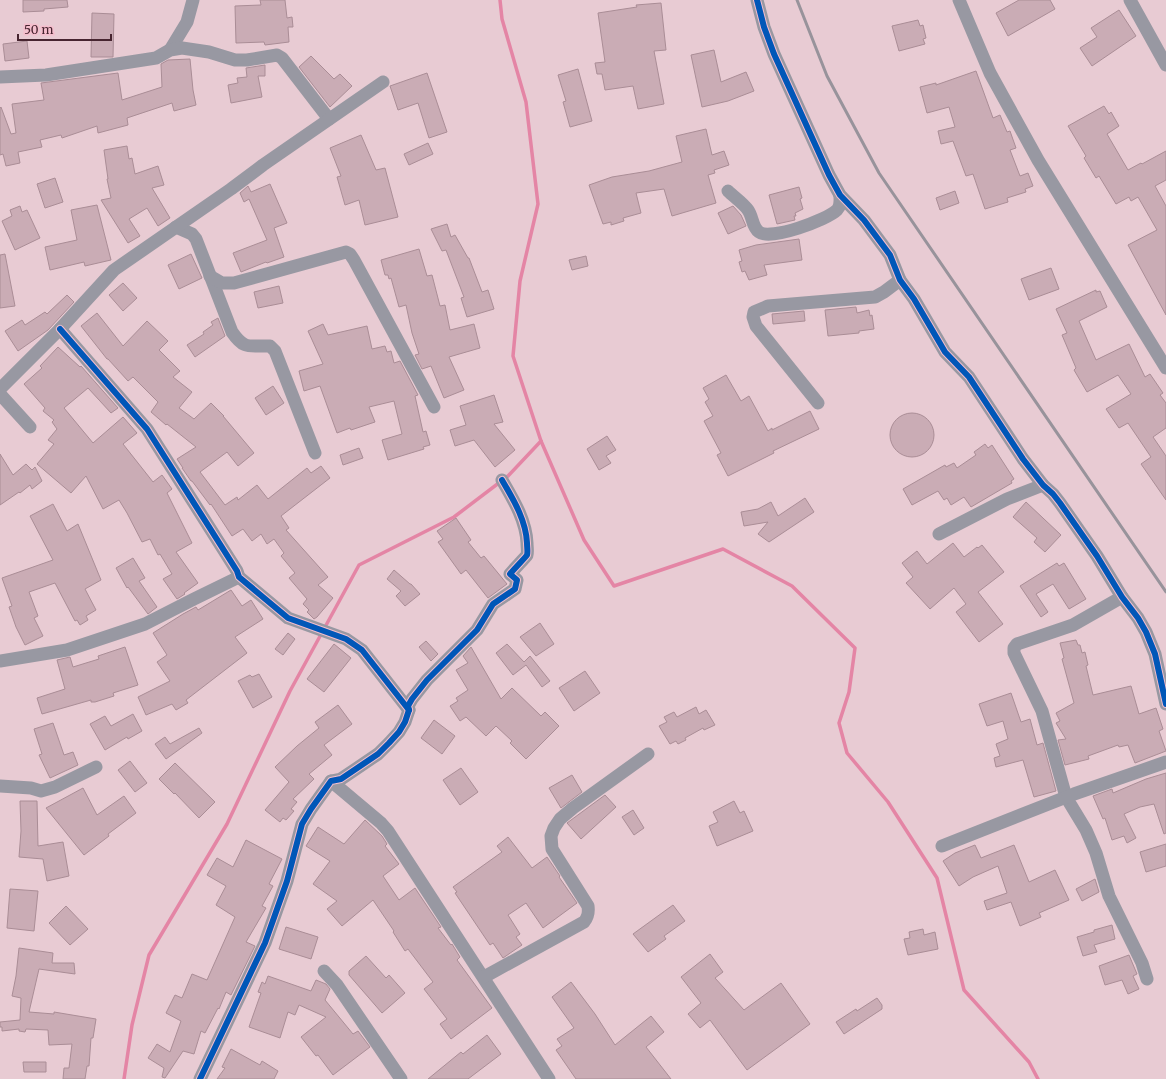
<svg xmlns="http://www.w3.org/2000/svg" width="1166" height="1079" viewBox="0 0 1166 1079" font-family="Merriweather,serif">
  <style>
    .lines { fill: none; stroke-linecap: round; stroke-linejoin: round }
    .stream { stroke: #e485a5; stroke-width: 3.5 }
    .building { fill: #caacb5; stroke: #aa8d96 }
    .minor { stroke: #9898a2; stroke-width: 13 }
    .rail { stroke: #98939b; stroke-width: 3 }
    .cycleway-casing { stroke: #f5becd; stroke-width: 8 }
    .cycleway { stroke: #0057b8; stroke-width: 6 }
  </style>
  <rect width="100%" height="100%" fill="#e8cbd3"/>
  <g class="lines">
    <g class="stream">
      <polyline points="500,0 502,19 526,102 538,204 520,281 513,356 541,441 584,540 614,586 723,549 792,586 855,648 849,692 839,723 847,753 888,802 937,878 964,990 1029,1062 1038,1079"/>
      <polyline points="124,1079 132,1025 149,955 227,824 290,691 359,565 454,517 508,476 541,441"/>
    </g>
  </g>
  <g class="building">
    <polygon points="23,0 67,0 68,7 44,9 44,11 23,12"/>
    <polygon points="260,0 285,0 287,18 292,17 293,27 288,27 289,42 265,45 264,42 236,43 235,6 261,5"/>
    <polygon points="1019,0 1050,0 1055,9 1008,36 996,13"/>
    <polygon points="661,3 666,50 654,51 664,104 638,109 633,86 605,90 602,74 597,74 595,63 605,62 598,13 637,7 636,5"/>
    <polygon points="1119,10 1136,36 1092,66 1080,48 1097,37 1091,28"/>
    <polygon points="92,13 114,14 113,57 91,57"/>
    <polygon points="918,20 920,26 923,25 926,38 923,39 925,44 899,51 892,26"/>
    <polygon points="27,41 29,58 5,61 3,44"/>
    <polygon points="714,50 721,82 746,72 754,91 728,101 702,107 691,55"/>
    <polygon points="311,56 334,79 340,74 352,86 330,107 299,67"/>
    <polygon points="190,59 193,90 196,105 174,111 172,103 127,118 128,125 98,133 97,126 62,138 61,135 40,140 42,147 18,152 20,163 6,166 3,154 0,155 0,108 1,107 11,134 16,133 12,104 44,100 41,83 118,73 122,100 162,87 161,64 168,60"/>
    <polygon points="265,65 265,76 258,76 262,97 231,103 228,85 238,83 237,78 247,77 246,68"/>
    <polygon points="578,69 592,121 570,127 563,102 566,101 558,75"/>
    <polygon points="976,71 993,118 1000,115 1007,132 1010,131 1016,148 1010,150 1020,176 1028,173 1033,186 1025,189 1026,192 1007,198 1008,202 985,209 973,174 966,176 953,141 941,144 938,131 955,127 949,107 927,113 920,87 936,83 936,85"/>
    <polygon points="427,73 447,132 429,138 418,103 398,110 390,86"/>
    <polygon points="1104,106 1109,114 1111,112 1119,126 1107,134 1128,170 1141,163 1142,164 1166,151 1166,180 1155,186 1166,206 1166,315 1128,245 1157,230 1138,197 1131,201 1129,197 1116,204 1099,176 1096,178 1084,158 1086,156 1068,126"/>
    <polygon points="706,129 712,155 724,151 729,165 714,170 715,173 708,175 716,203 672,216 664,189 636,193 641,213 623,218 624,221 611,225 611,222 603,224 589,185 612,177 649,171 682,162 676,136"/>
    <polygon points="361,135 376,170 385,168 398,217 365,225 359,200 345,205 337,177 341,176 330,148"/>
    <polygon points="428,143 433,154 409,165 404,154"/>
    <polygon points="127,146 129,159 132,158 135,174 158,166 164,185 152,188 170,218 158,226 147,208 129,219 140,236 128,243 101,200 111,198 107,179 108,179 104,150"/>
    <polygon points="55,178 63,202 45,208 37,184"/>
    <polygon points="270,184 287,223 274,228 284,257 267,263 266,262 241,272 233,253 267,240 249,199 244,202 240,193 248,186 251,192"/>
    <polygon points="799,187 802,198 800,199 803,209 795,213 796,216 794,216 795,220 777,224 769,195"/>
    <polygon points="955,191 959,203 940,210 936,198"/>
    <polygon points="97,205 111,260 85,266 84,262 50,270 45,247 77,240 71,210"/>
    <polygon points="20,206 22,212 27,210 40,238 15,250 2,221 12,216 10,210"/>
    <polygon points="733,206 741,215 746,226 728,234 718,213"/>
    <polygon points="447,224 451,237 455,235 468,258 469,258 482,292 488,290 494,309 467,317 461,298 464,297 446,250 442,251 431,229"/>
    <polygon points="799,239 802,260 764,265 767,275 749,280 745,271 742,272 739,262 742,261 739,250 756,245"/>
    <polygon points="419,249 427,276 432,275 440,306 445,305 450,330 474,324 480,348 449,357 464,390 444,398 431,366 422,369 415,355 419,354 412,333 406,305 399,307 391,278 389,279 388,275 385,275 381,260"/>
    <polygon points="5,254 15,306 0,308 0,255"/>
    <polygon points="191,254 202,278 179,289 168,265"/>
    <polygon points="586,256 588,266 572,270 569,260"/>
    <polygon points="1051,268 1059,289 1029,300 1021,279"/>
    <polygon points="123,283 137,298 123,311 109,295"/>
    <polygon points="279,286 283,303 258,308 254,292"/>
    <polygon points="1096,290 1096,292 1100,291 1107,307 1079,321 1096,360 1129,344 1145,377 1150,374 1163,393 1160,395 1166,403 1166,428 1153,437 1166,456 1166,500 1141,464 1151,457 1128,423 1119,428 1106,409 1131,394 1118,375 1087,392 1074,370 1076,368 1062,335 1067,333 1056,309"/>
    <polygon points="67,295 74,302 48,330 18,351 5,331 22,320 25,325 45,312 47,314"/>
    <polygon points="856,307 857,313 869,310 870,316 872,315 874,329 859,331 859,333 828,336 825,310"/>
    <polygon points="804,311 805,321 773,324 772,314"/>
    <polygon points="97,313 123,346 147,321 168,341 159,350 180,371 173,377 192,392 179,408 194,419 211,403 224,416 223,416 254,453 238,466 227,452 200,472 225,505 237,497 238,500 257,485 268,499 307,468 311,473 321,466 330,478 281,516 289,528 286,530 328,577 318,585 333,598 317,617 314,619 307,612 309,610 303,604 307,599 289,578 295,573 281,556 284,553 274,539 267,544 261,534 252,541 243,529 232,536 211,504 210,505 192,481 191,481 182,468 183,468 177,459 196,447 167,424 166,425 151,412 158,402 133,377 128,381 108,359 107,359 81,326"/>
    <polygon points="218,318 225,336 195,357 187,345 204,334 203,332 213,325 211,322"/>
    <polygon points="323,324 328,335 367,326 372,349 385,346 387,352 391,351 394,363 400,361 418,395 415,396 423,432 426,431 430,445 423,447 424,449 388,460 382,440 402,434 394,401 369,407 375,422 351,430 350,428 337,433 320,386 304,391 299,371 323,364 308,331"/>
    <polygon points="58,347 80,367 81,366 118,408 111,413 88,388 64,408 93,443 123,417 137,433 123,444 153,482 162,475 172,489 167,493 192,543 176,552 198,583 184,593 185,594 177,599 163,579 172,574 160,554 158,555 150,539 142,542 127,513 119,500 103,509 86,476 71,493 37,464 54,444 48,440 57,429 52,422 54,420 43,411 45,408 24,384 42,368 40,366"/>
    <polygon points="726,375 741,401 749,396 768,431 772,428 772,430 810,411 819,429 773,451 774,453 728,476 717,455 721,453 704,421 713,416 705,402 709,399 703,388"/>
    <polygon points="273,386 284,403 266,415 255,398"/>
    <polygon points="494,395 503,422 494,424 515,450 495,467 474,440 455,446 450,430 466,425 460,406"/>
    <circle cx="912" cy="435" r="22"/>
    <polygon points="607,436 616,450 606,456 611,463 599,470 587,449"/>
    <polygon points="985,444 988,448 992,445 1014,479 1011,481 1012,483 971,507 964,497 951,505 947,498 944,500 938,491 912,505 903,489 945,465 946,467 954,463 957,468 976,455 974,452"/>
    <polygon points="359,448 363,458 343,465 340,455"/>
    <polygon points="0,454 13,475 26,464 32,470 35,467 42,481 32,489 30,485 20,493 19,492 0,505"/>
    <polygon points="805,498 814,512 769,542 758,534 768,522 744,526 741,512 758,509 771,502 778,516"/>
    <polygon points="1026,502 1061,535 1045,552 1034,542 1037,538 1013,517"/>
    <polygon points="53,504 67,531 78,524 101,580 85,589 96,610 86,616 88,620 80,625 77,620 75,621 55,583 29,592 38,616 34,618 43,636 25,645 16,627 9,607 12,606 2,578 53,560 30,516"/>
    <polygon points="456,518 471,540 468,542 481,558 484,556 507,584 488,598 466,570 461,574 438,542 443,539 437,531"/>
    <polygon points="953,543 964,557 977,547 978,548 982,545 1004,572 978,592 1003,624 979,642 956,612 966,604 954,588 930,609 906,583 913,577 902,563 917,551 927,564"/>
    <polygon points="133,558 145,578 139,581 157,607 148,614 128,587 127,588 116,568"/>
    <polygon points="1057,563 1059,566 1064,563 1086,599 1069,609 1053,584 1036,594 1048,612 1041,617 1020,586"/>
    <polygon points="394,570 410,584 411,584 420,594 405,606 396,596 401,591 387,579"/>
    <polygon points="231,590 242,606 251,600 263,619 235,637 247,653 186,700 188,703 176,710 172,704 146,715 138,697 170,681 157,662 167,655 153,633 183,614 196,607 198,610"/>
    <polygon points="540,623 554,644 536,656 520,637"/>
    <polygon points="288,633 295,639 283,655 275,649"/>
    <polygon points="1076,640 1078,645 1080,645 1082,653 1085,652 1088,665 1086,666 1093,695 1131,686 1139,714 1156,708 1163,729 1159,731 1166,751 1135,763 1128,745 1119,747 1118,745 1088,756 1089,759 1065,765 1058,740 1066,739 1056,723 1060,721 1056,713 1074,703 1062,659 1064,658 1060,643"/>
    <polygon points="426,641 438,654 431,661 419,647"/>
    <polygon points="334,644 351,658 324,692 307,679"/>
    <polygon points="507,644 524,662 530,656 550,681 542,687 526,665 513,675 496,653"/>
    <polygon points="125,647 138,685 113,693 114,696 95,702 91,702 91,700 42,714 37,698 65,689 57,660 70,657 73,667 99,659 98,656"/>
    <polygon points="471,647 501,699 512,688 541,716 545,712 559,726 526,759 510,743 512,741 496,726 486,736 466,717 460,721 450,706 458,701 456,698 468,690 456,670 468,663 463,656"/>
    <polygon points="585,671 600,693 574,711 559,688"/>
    <polygon points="259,674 272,697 253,708 238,681 250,675 252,677"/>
    <polygon points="1011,693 1021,722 1030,719 1037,745 1043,743 1056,791 1034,797 1023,760 996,767 994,758 1000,756 996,744 1008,739 1003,721 987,726 979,704"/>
    <polygon points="338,705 352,724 324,745 332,755 309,774 314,779 293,799 297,802 291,809 294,811 286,820 283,818 280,822 265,810 289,782 275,767 297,746 319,728 315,722"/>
    <polygon points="696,707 699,714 706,710 715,725 704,730 703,728 685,738 686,740 678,744 676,741 670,744 659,726 667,722 664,717 674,712 677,717"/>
    <polygon points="133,714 142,731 128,739 127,737 105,750 90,724 105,716 111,726"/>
    <polygon points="434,720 455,736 442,754 421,738"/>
    <polygon points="53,723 64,755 73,752 78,765 50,778 39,755 42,754 34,729"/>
    <polygon points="199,728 202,733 166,759 155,744 165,737 170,744"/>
    <polygon points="130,761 147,783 135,792 118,770"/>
    <polygon points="175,763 215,802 199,818 175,793 174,794 159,779"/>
    <polygon points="461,768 478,792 460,805 443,780"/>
    <polygon points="1166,773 1166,833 1164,834 1154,804 1140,807 1124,814 1136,838 1127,843 1124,836 1112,840 1105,818 1103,819 1093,796 1112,789 1113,793 1146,779"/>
    <polygon points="572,775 582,792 561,808 549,788"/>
    <polygon points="83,788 97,815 124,796 136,813 108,834 109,836 84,855 46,808"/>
    <polygon points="605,795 616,807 581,839 567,823"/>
    <polygon points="20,801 37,801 38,846 63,842 69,876 47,881 43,859 19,857 21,831"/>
    <polygon points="734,801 740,813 744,811 753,831 717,846 709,826 718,822 713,812"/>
    <polygon points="633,810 644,828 634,835 622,817"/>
    <polygon points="365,820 382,836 387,844 385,846 399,864 383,876 399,900 415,888 441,927 438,928 451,945 452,944 460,957 457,960 492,1008 451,1039 440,1024 447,1019 424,989 433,982 408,949 405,951 393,932 394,931 373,900 342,926 327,909 337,901 313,884 330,861 306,846 318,827 344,844"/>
    <polygon points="508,837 532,868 547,857 560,876 559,877 577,903 543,928 526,903 508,915 520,934 516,937 522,945 503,958 493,943 490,945 455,893 457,892 453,887 502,852 497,846"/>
    <polygon points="246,840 282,859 269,884 273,886 262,906 266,908 246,942 255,946 231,995 226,992 219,1009 218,1008 205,1033 201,1031 194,1054 183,1051 165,1078 162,1077 164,1068 148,1058 157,1044 170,1052 181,1021 166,1013 175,995 182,998 192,974 207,980 235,917 216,905 226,886 207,875 217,858 233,867"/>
    <polygon points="1166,844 1166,866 1146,872 1140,852"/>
    <polygon points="975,845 981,858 1014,845 1029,882 1055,870 1069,900 1039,913 1041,917 1020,926 1011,902 987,910 984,901 1007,893 998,866 973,877 959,886 943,861 955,853"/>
    <polygon points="1095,879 1099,892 1082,901 1076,889"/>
    <polygon points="10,889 38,891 34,931 7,928"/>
    <polygon points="673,905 685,921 664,936 666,939 648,952 633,934"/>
    <polygon points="66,906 88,929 70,945 49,923"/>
    <polygon points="1112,925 1115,939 1094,945 1097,952 1083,956 1077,937 1094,932 1094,930"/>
    <polygon points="286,927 318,937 311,959 279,949"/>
    <polygon points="923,929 924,935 935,932 938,949 908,955 904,939 910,938 909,932"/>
    <polygon points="19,948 53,953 52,963 74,963 75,974 39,969 29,1012 54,1014 54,1012 96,1019 93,1038 91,1038 89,1066 87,1066 85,1079 63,1079 64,1068 69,1068 72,1044 49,1045 48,1030 26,1029 25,1032 19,1031 19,1029 2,1031 2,1027 0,1027 0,1022 20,1020 21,998 12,996 16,976"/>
    <polygon points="710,954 723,972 715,978 744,1010 781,983 810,1024 747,1070 710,1020 700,1028 688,1014 701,1003 681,977"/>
    <polygon points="1129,955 1137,974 1133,976 1139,989 1128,994 1122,980 1105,985 1099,966"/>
    <polygon points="366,956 386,978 389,975 405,993 382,1013 349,975 349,971"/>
    <polygon points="268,976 311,991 316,980 326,984 330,989 325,1000 353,1034 358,1031 370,1047 333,1075 318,1055 316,1056 301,1037 326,1017 299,1005 295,1015 288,1012 280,1038 249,1027 261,993 258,992 262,982 265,984"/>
    <polygon points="571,982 595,1014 615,1045 651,1016 664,1032 646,1047 671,1079 576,1079 556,1050 562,1046 557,1039 574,1028 552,997"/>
    <polygon points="877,998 882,1005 882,1009 844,1034 836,1022 856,1009 857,1011"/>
    <polygon points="487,1035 501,1054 468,1079 428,1079 461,1052 463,1054"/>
    <polygon points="231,1049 260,1065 262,1061 278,1071 274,1079 217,1079 225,1068 222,1067"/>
    <polygon points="23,1062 46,1062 46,1072 24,1072"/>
  </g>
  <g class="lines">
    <g class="minor">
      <polyline points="757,0 764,27 774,54 829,175 840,195 864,220 890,255 900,280 914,299 945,352 969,377 1023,459 1043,485 1053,494 1060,503 1097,556 1122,597 1138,618 1146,632 1155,654 1166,704"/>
      <polyline points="959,0 990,73 1038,160 1166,368"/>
      <polyline points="1130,0 1166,65"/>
      <polyline points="170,50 187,22 193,0"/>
      <polyline points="0,77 46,75 156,58 170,50 182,48 209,52 235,60 247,60 277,55 282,58 329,119"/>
      <path d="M728 191C734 197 743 203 748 210 753 217 752 227 759 232 770 241 827 220 837 210 841 206 840 200 840 195"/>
      <path d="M176 227 192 234 196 239 232 332C245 351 250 345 270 346L275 351 315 453"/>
      <polyline points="210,276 222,283 234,283 346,252 350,254 354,260 434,407"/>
      <polyline points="60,329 147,429 237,571 239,577 288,618 346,639 362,650 409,710"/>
      <polyline points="0,389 60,329 114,270 231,189 263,165 383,82"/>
      <polyline points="0,394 30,427"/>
      <polyline points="818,403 756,326 753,317 754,312 768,306 875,297 884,292 900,280"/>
      <polyline points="939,534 1007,499 1043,485"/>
      <polyline points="1122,597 1073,625 1017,644 1014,648 1014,653 1042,711 1066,797 1086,830 1096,853 1109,896 1142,963 1147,979"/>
      <polyline points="0,661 67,650 145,624 194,599 239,577"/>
      <polyline points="331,781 381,823 388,831 549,1079"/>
      <polyline points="0,786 31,788 41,791 55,787 96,767"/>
      <polyline points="942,846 1074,794 1166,762"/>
      <polyline points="324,971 337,985 401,1079"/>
      <path d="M484 977 584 922C588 917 589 913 588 906L552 849 551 836 554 828 560 819 573 808 648 754"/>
      <path d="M200 1079 265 943 287 881 302 824 311 809 331 781 341 779 378 754 389 743 399 732 405 722 409 710 408 706 412 699 427 680 477 630 493 604 515 589 517 580 510 574C513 570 526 557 527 555 528 552 527 547 527 543 526 520 513 499 502 480"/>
    </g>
    <polyline class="rail" points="797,0 827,76 879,173 1166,592"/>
    <defs>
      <g id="cycleway">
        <polyline points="757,0 764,27 774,54 829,175 840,195 864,220 890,255 900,280 914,299 945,352 969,377 1023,459 1043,485 1053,494 1060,503 1097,556 1122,597 1138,618 1146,632 1155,654 1166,704"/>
        <polyline points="60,329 147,429 237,571 239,577 288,618 346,639 362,650 409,710"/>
        <path d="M200 1079 265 943 287 881 302 824 311 809 331 781 341 779 378 754 389 743 399 732 405 722 409 710 408 706 412 699 427 680 477 630 493 604 515 589 517 580 510 574C513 570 526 557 527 555 528 552 527 547 527 543 526 520 513 499 502 480"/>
      </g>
    </defs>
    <use href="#cycleway" class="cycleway-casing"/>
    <use href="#cycleway" class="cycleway"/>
  </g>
  <path d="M18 34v6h93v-6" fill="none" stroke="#472530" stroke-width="2"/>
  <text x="24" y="34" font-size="12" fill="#472530" stroke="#f5becd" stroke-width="3" paint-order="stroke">50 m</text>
</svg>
